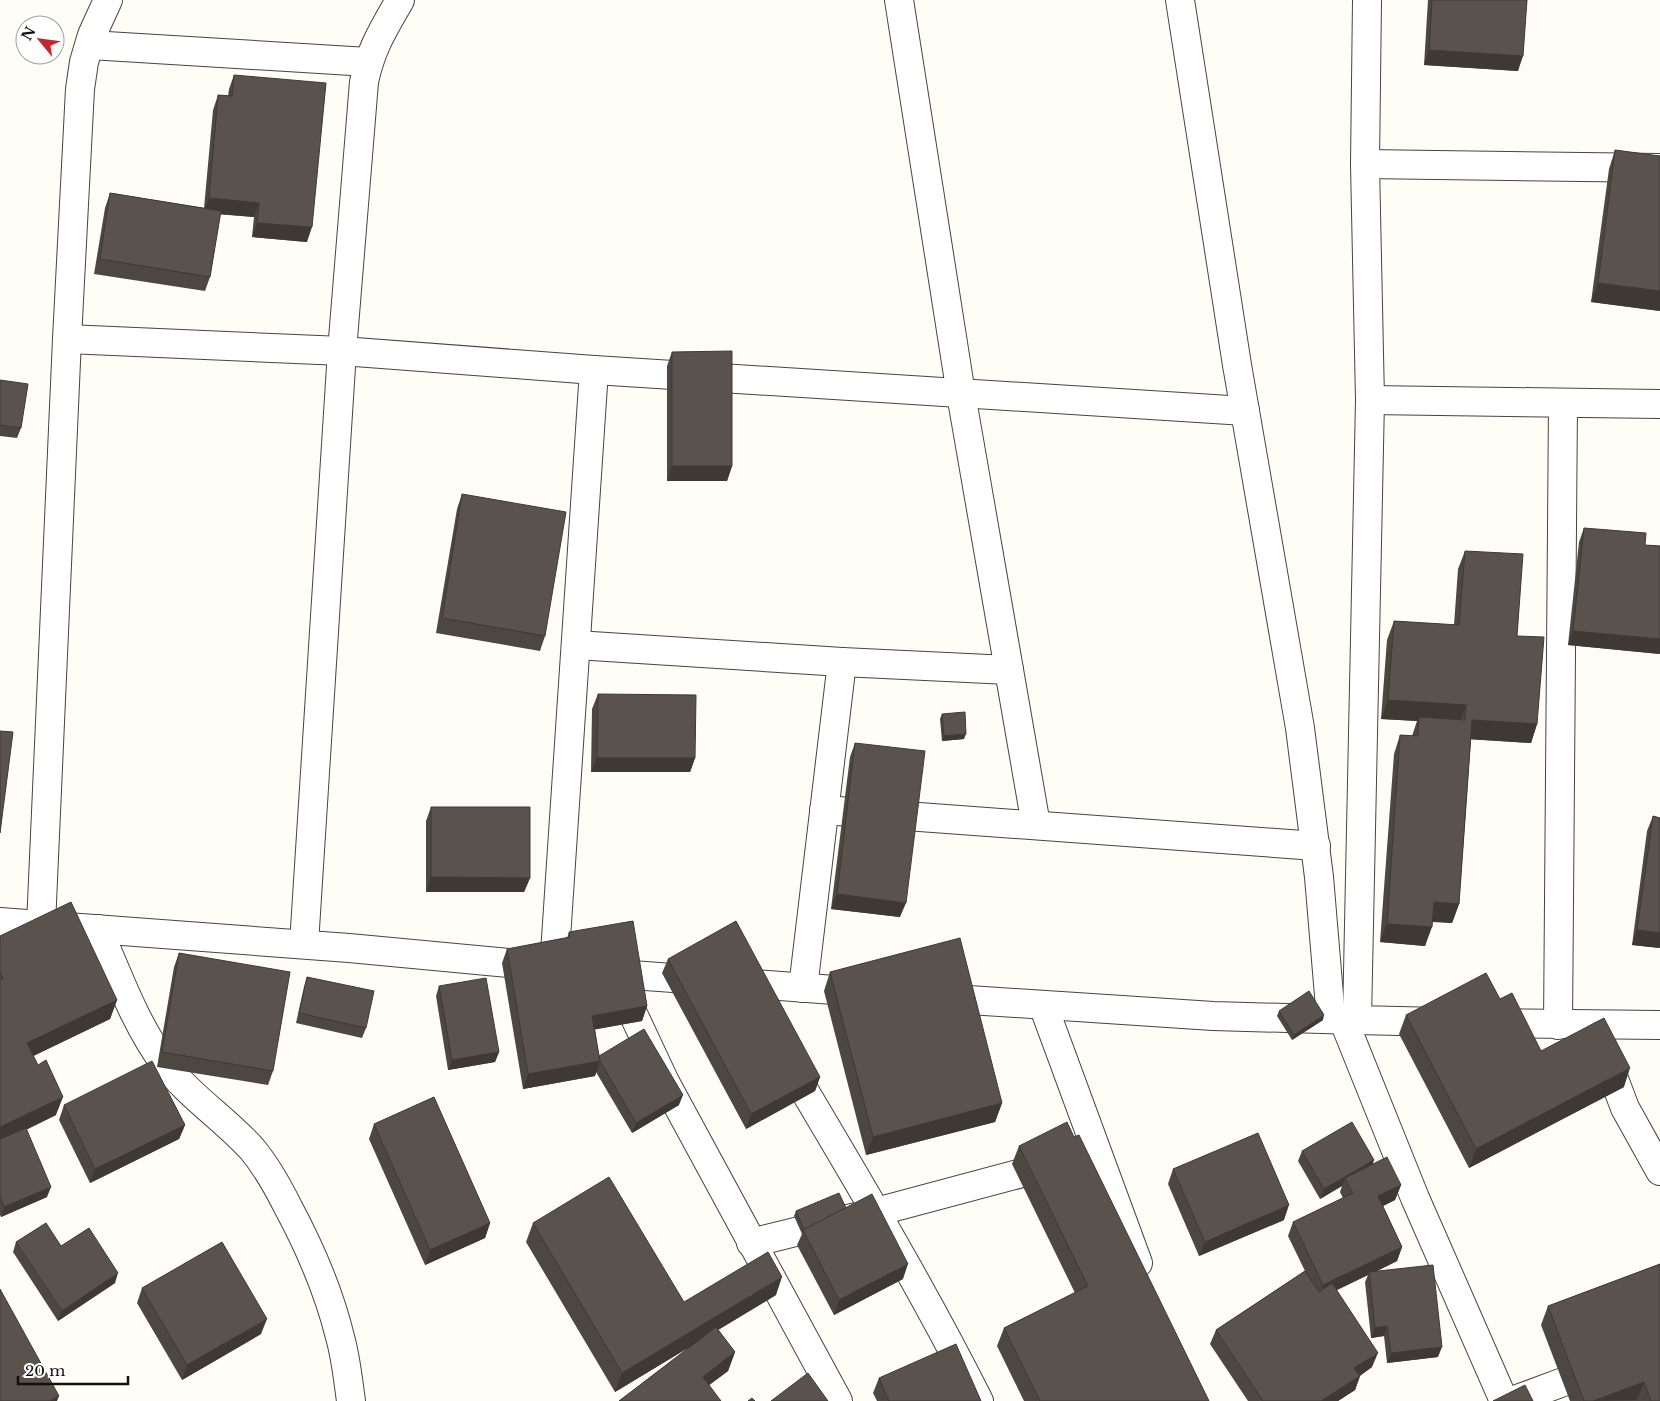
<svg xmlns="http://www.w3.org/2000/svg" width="1660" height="1401" viewBox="0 0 1660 1401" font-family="'Libre Baskerville',serif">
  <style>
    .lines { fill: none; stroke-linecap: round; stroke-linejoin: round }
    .minor-casing { stroke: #444; stroke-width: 30 }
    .minor { stroke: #fff; stroke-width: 28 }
    .wall { fill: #4d4742 }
    .shaded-wall { fill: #3f3936 }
    .building { fill: #5a524d; stroke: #3f3936 }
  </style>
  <rect width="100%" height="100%" fill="#fffdf5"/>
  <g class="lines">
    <defs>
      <g id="minor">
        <polyline points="899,0 961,394 1036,825"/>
        <polyline points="1180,0 1237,365 1300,728 1319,877 1331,1019"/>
        <polyline points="1367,0 1365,164 1370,400 1357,1020 1441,1022"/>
        <polyline points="90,45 368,62"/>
        <polyline points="1365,164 1660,168"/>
        <polyline points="67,339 342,351 594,370 1245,411"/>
        <polyline points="1370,400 1660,404"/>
        <polyline points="576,645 842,662 1009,670"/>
        <polyline points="824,810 1316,846"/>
        <polyline points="0,922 349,948 540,966"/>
        <polyline points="41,925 67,339 80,89 84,62 92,35 108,0"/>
        <path d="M98 929C118 975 135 1024 165 1064 190 1097 225 1119 252 1149 267 1167 278 1187 288 1207 310 1248 329 1292 340 1337 346 1358 348 1380 351 1401"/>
        <path d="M304 944 342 351 364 82C371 48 383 30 400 0"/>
        <polyline points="554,968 594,370"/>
        <polyline points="605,973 861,992"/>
        <polyline points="621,988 665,1082 838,1401"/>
        <polyline points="803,988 842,662"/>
        <polyline points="939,998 1213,1016 1357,1020"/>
        <polyline points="1043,1005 1138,1263"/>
        <polyline points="1343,1019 1415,1198 1504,1401"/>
        <polyline points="1492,1023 1660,1025"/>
        <polyline points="1558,1025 1563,404"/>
        <polyline points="1605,1055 1625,1108 1660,1171"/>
        <path d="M788 1063C854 1174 921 1286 979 1401"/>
        <polyline points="751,1243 876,1212 1052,1165"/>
        <polyline points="1512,1401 1566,1381 1660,1349"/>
      </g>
    </defs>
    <use href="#minor" class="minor-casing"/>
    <use href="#minor" class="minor"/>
  </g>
  <g class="wall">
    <polygon points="1428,0 1527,0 1518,71 1424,65"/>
    <polygon points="234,75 307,242 252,237 254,217 220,214 210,277 205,291 94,274 105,208 110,193 204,208 213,110 218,95 228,96 229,89"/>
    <polygon points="1615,150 1660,156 1660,311 1591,302 1609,169"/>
    <polygon points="672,352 732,466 727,481 667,481 667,366"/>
    <polygon points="0,380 21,428 17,438 0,436"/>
    <polygon points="462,494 545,636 540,651 436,633 457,509"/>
    <polygon points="1584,528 1645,545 1660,546 1660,654 1568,645 1579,542"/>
    <polygon points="1465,551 1517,636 1537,724 1531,743 1471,739 1459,904 1452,923 1432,922 1425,946 1380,942 1394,754 1400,735 1412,736 1417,721 1381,719 1387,640 1394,621 1454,625 1458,569"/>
    <polygon points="598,694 695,758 690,772 591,772 592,709"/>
    <polygon points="942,714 964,739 942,741 940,719"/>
    <polygon points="855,743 900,917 831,909 850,757"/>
    <polygon points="431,807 530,878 524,892 426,892 426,821"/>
    <polygon points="1653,816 1660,818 1660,948 1632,945 1647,831"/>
    <polygon points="569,932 647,1006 642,1021 595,1029 599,1056 679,1105 632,1133 596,1072 595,1076 523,1089 502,963 507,949 567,938"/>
    <polygon points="0,936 117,1000 110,1019 33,1056 56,1115 26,1130 47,1197 1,1217 0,1215"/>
    <polygon points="179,953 273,1071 268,1085 157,1067 174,967"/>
    <polygon points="668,959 820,1077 815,1091 746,1129 662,973"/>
    <polygon points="830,972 1002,1103 995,1122 866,1155 824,991"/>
    <polygon points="307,977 366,1028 362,1038 296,1023 304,987"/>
    <polygon points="439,986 499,1052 495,1062 448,1070 436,996"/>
    <polygon points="1500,999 1541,1051 1624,1087 1469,1168 1399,1034 1406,1015"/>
    <polygon points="1279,1011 1323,1020 1292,1040 1277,1016"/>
    <polygon points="64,1105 185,1125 179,1139 90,1183 59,1120"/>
    <polygon points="374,1124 490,1223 485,1238 425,1265 369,1139"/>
    <polygon points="1074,1137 1209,1401 1024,1401 997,1346 1004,1328 1075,1293 1012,1164 1019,1146"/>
    <polygon points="1302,1151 1374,1160 1372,1164 1401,1185 1395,1200 1383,1206 1402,1247 1397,1261 1375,1272 1438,1357 1387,1363 1384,1336 1371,1338 1365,1282 1368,1275 1337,1290 1372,1367 1360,1376 1355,1390 1338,1401 1248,1401 1210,1344 1216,1330 1305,1271 1288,1236 1293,1222 1343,1198 1340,1192 1342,1186 1320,1199 1298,1161"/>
    <polygon points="1173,1169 1284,1220 1199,1256 1168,1184"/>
    <polygon points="846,1208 903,1279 834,1315 797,1245 802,1234 794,1216 796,1211"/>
    <polygon points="533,1223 684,1302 776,1295 718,1330 735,1352 728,1371 709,1385 619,1401 691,1346 615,1392 526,1242"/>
    <polygon points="16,1242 61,1246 115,1283 58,1321 13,1252"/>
    <polygon points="1660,1264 1660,1401 1570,1401 1541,1325 1548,1306"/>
    <polygon points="142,1288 261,1334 182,1380 137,1303"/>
    <polygon points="879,1378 981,1401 877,1401 873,1393"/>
  </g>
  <g class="shaded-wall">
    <polygon points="1429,50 1523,56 1518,71 1424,65"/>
    <polygon points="209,198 259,203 254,217 203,213"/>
    <polygon points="257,223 312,227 307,242 252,237"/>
    <polygon points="1598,283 1660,291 1660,311 1591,302"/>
    <polygon points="672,466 732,466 727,481 667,481"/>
    <polygon points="1573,631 1660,639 1660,654 1568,645"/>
    <polygon points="1388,700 1466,705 1459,724 1419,717 1418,721 1381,719"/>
    <polygon points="1472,720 1537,724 1531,743 1465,739"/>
    <polygon points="966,734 964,739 942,741 944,736"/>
    <polygon points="597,758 695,758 690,772 591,772"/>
    <polygon points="431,877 530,878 524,892 426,892"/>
    <polygon points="837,894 906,903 900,917 831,909"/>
    <polygon points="1434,902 1459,904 1452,923 1427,921"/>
    <polygon points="1387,924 1432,927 1425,946 1380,942"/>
    <polygon points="1637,930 1660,933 1660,948 1632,945"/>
    <polygon points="117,1000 110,1019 21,1062 27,1043"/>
    <polygon points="647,1006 642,1021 587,1031 592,1016"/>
    <polygon points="1324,1015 1323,1020 1292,1040 1294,1035"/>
    <polygon points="499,1052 495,1062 448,1070 452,1060"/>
    <polygon points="600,1061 595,1076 523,1089 528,1074"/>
    <polygon points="1630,1068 1624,1087 1469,1168 1476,1149"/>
    <polygon points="820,1077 815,1091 746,1129 751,1114"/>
    <polygon points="683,1095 679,1105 632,1133 636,1123"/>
    <polygon points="63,1097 56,1115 0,1142 0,1127"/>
    <polygon points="1002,1103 995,1122 866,1155 873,1137"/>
    <polygon points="185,1125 179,1139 90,1183 95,1169"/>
    <polygon points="1374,1160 1371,1170 1345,1178 1342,1186 1320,1199 1324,1189"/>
    <polygon points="1401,1185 1395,1200 1373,1211 1378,1196"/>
    <polygon points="51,1187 47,1197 1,1217 4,1207"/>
    <polygon points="1289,1205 1284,1220 1199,1256 1205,1242"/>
    <polygon points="490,1223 485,1238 425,1265 430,1250"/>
    <polygon points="1402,1247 1397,1261 1369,1275 1369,1272 1368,1275 1318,1299 1323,1285"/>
    <polygon points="908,1264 903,1279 834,1315 839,1300"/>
    <polygon points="118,1273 115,1283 58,1321 62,1311"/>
    <polygon points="782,1277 776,1295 615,1392 622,1373"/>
    <polygon points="267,1319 261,1334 182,1380 187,1365"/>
    <polygon points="1387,1326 1384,1336 1371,1338 1375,1328"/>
    <polygon points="1442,1347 1438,1357 1387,1363 1391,1353"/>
    <polygon points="735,1352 728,1371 696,1395 703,1377"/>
    <polygon points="1378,1353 1372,1367 1349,1383 1354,1368"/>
    <polygon points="1360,1376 1355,1390 1338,1401 1321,1401"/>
    <polygon points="1644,1382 1637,1400 1593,1401"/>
    <polygon points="59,1396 57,1401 49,1401"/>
  </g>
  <g class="building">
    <polygon points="1432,0 1527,0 1523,56 1429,50"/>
    <polygon points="234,75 326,83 312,227 257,223 259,203 209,198 218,95 232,96"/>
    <polygon points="1615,150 1660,156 1660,291 1598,283"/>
    <polygon points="110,193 221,211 210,277 100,259"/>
    <polygon points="732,351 732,466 672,466 672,352"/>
    <polygon points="0,380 28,384 21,428 0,425"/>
    <polygon points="462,494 566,512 545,636 442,618"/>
    <polygon points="1584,528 1646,533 1645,545 1660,546 1660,639 1573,631"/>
    <polygon points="1465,551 1523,554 1517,636 1544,637 1537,724 1472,720 1459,904 1434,902 1432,927 1387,924 1400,735 1418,736 1419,717 1465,720 1466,705 1388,700 1394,621 1459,625"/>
    <polygon points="598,694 696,695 695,758 597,758"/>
    <polygon points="965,712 966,734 944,736 942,714"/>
    <polygon points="0,731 13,732 0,833"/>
    <polygon points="855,743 925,751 906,903 837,894"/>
    <polygon points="431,807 530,807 530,878 431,877"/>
    <polygon points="1653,816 1660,818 1660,933 1637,930"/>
    <polygon points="71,902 117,1000 27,1043 38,1065 46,1060 63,1097 0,1127 0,980 3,979 0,972 0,936"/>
    <polygon points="633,921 647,1006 592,1016 600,1061 528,1074 507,949 570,937 569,932"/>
    <polygon points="736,921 820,1077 751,1114 668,959"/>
    <polygon points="960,938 1002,1103 873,1137 830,972"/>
    <polygon points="179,953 290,972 273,1071 162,1052"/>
    <polygon points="1486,973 1500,999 1512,993 1541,1051 1604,1018 1630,1068 1476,1149 1406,1015"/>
    <polygon points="307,977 374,991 366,1028 299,1013"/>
    <polygon points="486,978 499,1052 452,1060 439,986"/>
    <polygon points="1309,991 1324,1015 1294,1035 1279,1011"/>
    <polygon points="644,1029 683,1095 636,1123 600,1061 599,1056"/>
    <polygon points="152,1061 185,1125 95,1169 64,1105"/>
    <polygon points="434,1097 490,1223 430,1250 374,1124"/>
    <polygon points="1067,1122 1074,1137 1079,1135 1209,1401 1040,1401 1004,1328 1088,1286 1019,1146"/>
    <polygon points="1352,1122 1374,1160 1324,1189 1302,1151"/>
    <polygon points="26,1128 51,1187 4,1207 0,1196 0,1139"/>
    <polygon points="1258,1133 1289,1205 1205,1242 1173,1169"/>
    <polygon points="1387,1157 1401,1185 1378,1196 1402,1247 1323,1285 1293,1222 1353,1193 1345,1178"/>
    <polygon points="609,1177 684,1302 768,1252 782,1277 622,1373 533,1223"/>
    <polygon points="839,1193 846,1208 804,1230 796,1211"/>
    <polygon points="872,1194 908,1264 839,1300 803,1230"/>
    <polygon points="46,1223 61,1246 89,1228 118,1273 62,1311 16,1242"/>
    <polygon points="222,1242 267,1319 187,1365 142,1288"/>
    <polygon points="1660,1264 1660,1401 1651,1401 1644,1382 1593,1401 1584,1401 1548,1306"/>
    <polygon points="1433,1265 1442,1347 1391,1353 1387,1326 1375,1328 1369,1272"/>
    <polygon points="1305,1271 1319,1292 1332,1283 1378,1353 1354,1368 1360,1376 1321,1401 1263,1401 1216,1330"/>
    <polygon points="0,1289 59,1396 49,1401 0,1401"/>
    <polygon points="716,1327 735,1352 703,1377 721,1401 619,1401"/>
    <polygon points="956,1344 981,1401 889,1401 879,1378"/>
    <polygon points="808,1373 828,1401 771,1401"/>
    <polygon points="1525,1385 1533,1401 1493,1401"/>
    <polygon points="752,1398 755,1401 748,1401"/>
  </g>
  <g transform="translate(40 40) rotate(299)"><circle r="24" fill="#ffffff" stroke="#a0a0a0"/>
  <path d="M0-4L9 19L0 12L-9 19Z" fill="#c4262e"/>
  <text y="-8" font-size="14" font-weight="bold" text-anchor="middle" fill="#111111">N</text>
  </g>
  <path d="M18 1376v8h110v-8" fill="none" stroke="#111111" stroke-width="2.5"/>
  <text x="25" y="1376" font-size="15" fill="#111111" stroke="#ffffff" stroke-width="4" paint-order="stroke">20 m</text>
</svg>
